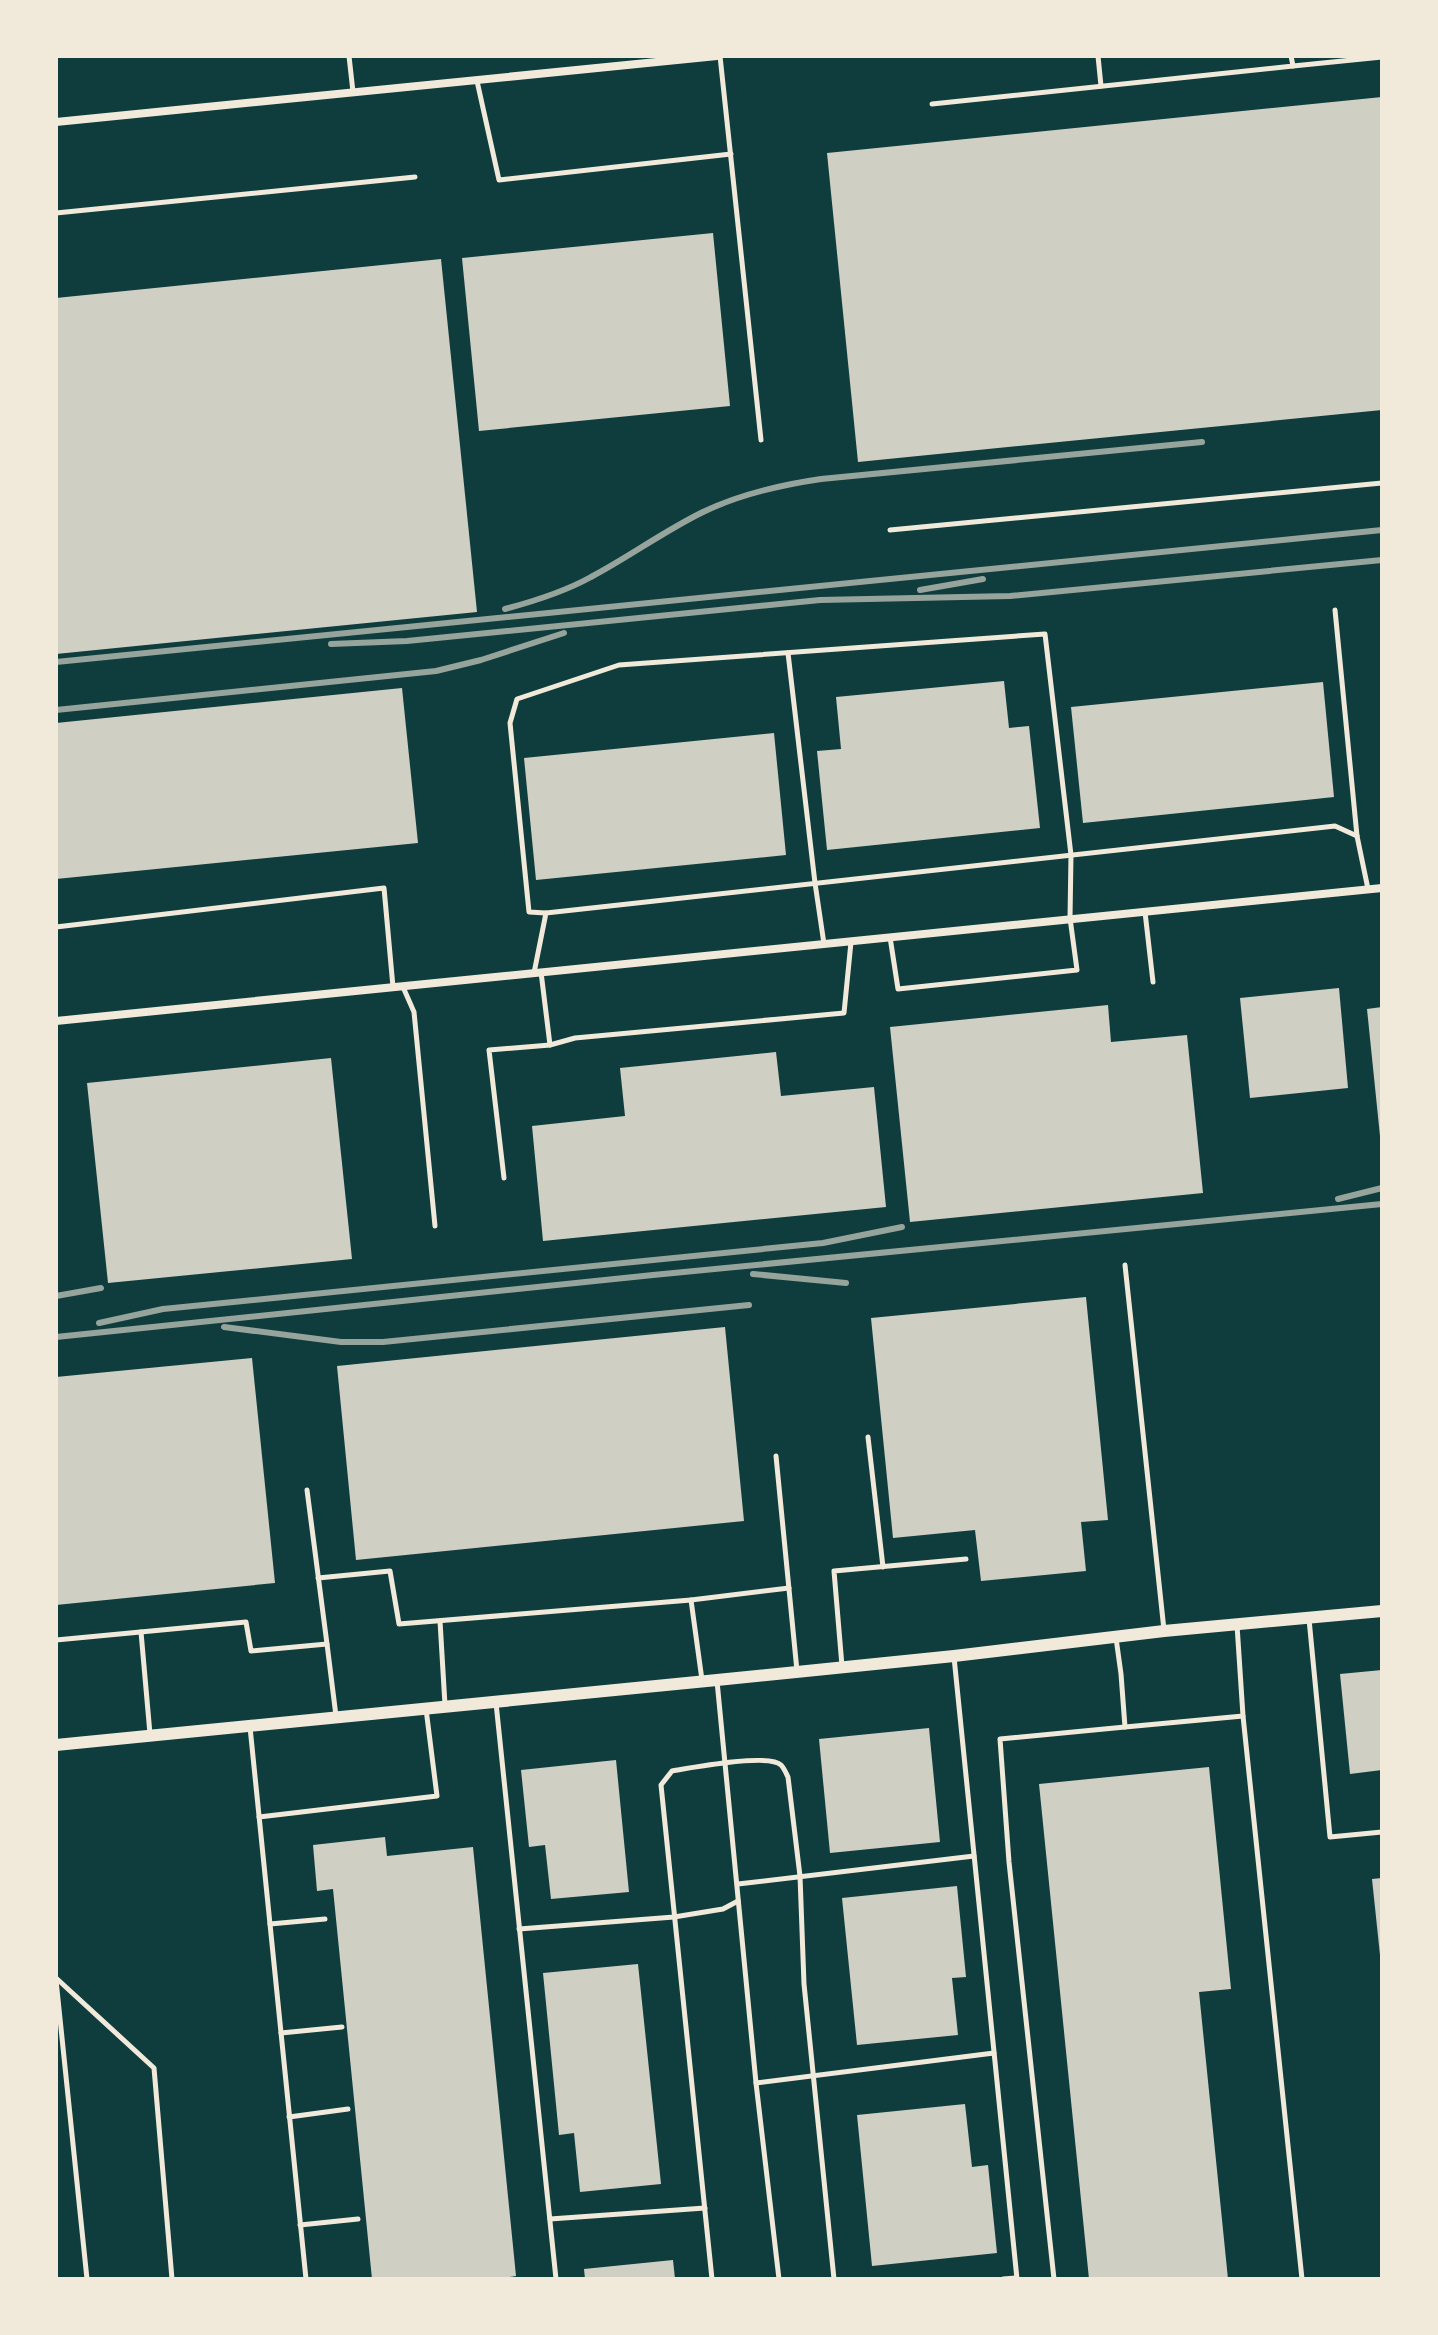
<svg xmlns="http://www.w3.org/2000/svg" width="1438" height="2335" viewBox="0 0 1438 2335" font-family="Manrope,sans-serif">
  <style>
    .building { fill: #cfcfc3 }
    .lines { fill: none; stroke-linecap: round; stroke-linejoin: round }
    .service { stroke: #f1e9da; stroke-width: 5 }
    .minor { stroke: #f1e9da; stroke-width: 8 }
    .tertiary { stroke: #f1e9da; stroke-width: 12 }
    .rail { stroke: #97a49c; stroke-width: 6 }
  </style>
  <rect width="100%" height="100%" fill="#0f3d3e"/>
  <g class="building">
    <polygon points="1382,97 1382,410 858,462 827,153"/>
    <polygon points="713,233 730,406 479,431 462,258"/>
    <polygon points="441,259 477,612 56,654 56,298"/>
    <polygon points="1004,681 1009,728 1029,726 1040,828 827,850 817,751 841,749 836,697"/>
    <polygon points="1323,682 1334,797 1083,823 1071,707"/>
    <polygon points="402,688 418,843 56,879 56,723"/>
    <polygon points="774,733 786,855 536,880 524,758"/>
    <polygon points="1339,988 1348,1088 1250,1098 1240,998"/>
    <polygon points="1108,1005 1111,1042 1187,1035 1203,1193 910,1222 890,1027"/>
    <polygon points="1382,1007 1382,1136 1380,1136 1367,1009"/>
    <polygon points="776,1052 781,1096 874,1087 886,1207 543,1241 532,1126 625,1116 620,1068"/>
    <polygon points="331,1058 352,1259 108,1283 87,1083"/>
    <polygon points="1086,1297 1108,1520 1081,1522 1086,1571 981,1581 975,1530 893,1538 871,1318"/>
    <polygon points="725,1327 744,1521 356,1560 337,1366"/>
    <polygon points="252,1358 275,1583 56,1605 56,1377"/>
    <polygon points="1382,1670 1382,1770 1350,1774 1340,1674"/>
    <polygon points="929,1728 940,1842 830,1853 819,1739"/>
    <polygon points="616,1760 629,1892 551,1899 545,1845 529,1847 521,1770"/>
    <polygon points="1209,1767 1231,1989 1199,1992 1228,2279 1089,2279 1039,1784"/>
    <polygon points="385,1837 387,1856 473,1847 516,2276 498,2279 372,2279 333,1889 317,1891 313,1845"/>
    <polygon points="1382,1878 1382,1955 1380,1955 1372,1879"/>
    <polygon points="957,1886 966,1977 952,1978 958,2035 857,2045 842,1898"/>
    <polygon points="638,1964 661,2184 580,2192 574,2133 559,2135 543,1973"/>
    <polygon points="965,2104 972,2167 988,2165 997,2253 872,2266 857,2115"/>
    <polygon points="673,2260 675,2279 585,2279 584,2269"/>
  </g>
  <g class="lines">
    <g class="service">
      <polyline points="349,56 353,92"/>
      <polyline points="720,56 761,440"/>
      <polyline points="1098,56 1101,86"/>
      <polyline points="1293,66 1382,57"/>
      <polyline points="477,81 499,180 731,154"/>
      <polyline points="932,104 1293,66 1291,56"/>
      <polyline points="56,213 415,177"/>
      <polyline points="890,530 1382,483"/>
      <polyline points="1335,610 1357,836 1368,889"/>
      <polyline points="788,653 815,883 824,944"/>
      <polyline points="1145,912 1153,982"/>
      <polyline points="546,913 529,912 510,723 517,699 619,665 1045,634 1071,855 1070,918 1077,970 898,989 890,937"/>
      <polyline points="56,927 384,888 393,987"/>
      <polyline points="541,972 550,1045"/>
      <polyline points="534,973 546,913 1335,826 1357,836"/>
      <polyline points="403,987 414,1012 435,1226"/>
      <polyline points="504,1178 489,1050 550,1045 575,1038 844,1013 851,942"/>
      <polyline points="1125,1265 1164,1630"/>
      <polyline points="868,1437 883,1567"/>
      <polyline points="776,1456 797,1671"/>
      <polyline points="307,1490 327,1644"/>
      <polyline points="318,1578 390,1571 399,1624 691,1600 702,1680"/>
      <polyline points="691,1600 789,1588"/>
      <polyline points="1309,1619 1330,1837 1382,1832"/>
      <polyline points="440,1621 445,1705"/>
      <polyline points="1237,1625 1243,1716"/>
      <polyline points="141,1632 150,1734"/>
      <polyline points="56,1640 246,1622 251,1651 327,1644 336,1716"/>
      <polyline points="954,1657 1017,2279"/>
      <polyline points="842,1666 834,1571 966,1559"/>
      <polyline points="717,1681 756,2083 779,2279"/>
      <polyline points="496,1703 556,2279"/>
      <polyline points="250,1727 306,2279"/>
      <polyline points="1125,1727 1243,1716 1302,2279"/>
      <polyline points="259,1817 437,1796 426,1709"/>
      <polyline points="738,1884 974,1856"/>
      <polyline points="270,1924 325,1919"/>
      <polyline points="519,1929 674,1917 723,1909 738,1901"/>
      <polyline points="56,1978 154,2068 172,2279"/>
      <polyline points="56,1980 87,2279"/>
      <polyline points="281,2033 342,2027"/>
      <polyline points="756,2083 994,2053"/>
      <polyline points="289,2117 348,2109"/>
      <polyline points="550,2219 705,2208"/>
      <polyline points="300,2225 358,2219"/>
      <path d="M712 2279 661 1785 672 1771C690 1768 769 1753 781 1765 784 1768 786 1773 788 1777L800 1876 804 1984 834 2279"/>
      <polyline points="1003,2279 1016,2278"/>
      <polyline points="1054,2279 1009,1862 1000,1739 1125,1727 1121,1674 1116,1638"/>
    </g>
    <g class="minor">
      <polyline points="56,122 717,56"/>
      <polyline points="56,1021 1382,888"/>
    </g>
    <polyline class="tertiary" points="56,1745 717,1680 954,1656 1164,1631 1382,1611"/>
    <g class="rail">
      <polyline points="920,590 983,579"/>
      <path d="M505 609C535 601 564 592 591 577 629 557 664 531 703 512 740 494 780 485 821 479L1202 442"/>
      <polyline points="331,644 407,641 820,600 1010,596 1382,560"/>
      <polyline points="56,662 1382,530"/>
      <polyline points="56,710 436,671 481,660 564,633"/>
      <polyline points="1338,1199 1382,1188"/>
      <polyline points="753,1274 846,1283"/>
      <polyline points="56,1296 101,1288"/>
      <polyline points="99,1323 163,1309 823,1243 902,1227"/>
      <polyline points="224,1327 341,1342 383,1342 749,1305"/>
      <polyline points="56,1337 653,1275 1382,1204"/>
    </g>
  </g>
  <rect width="1438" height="2335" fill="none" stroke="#f1e9da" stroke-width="116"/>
</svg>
